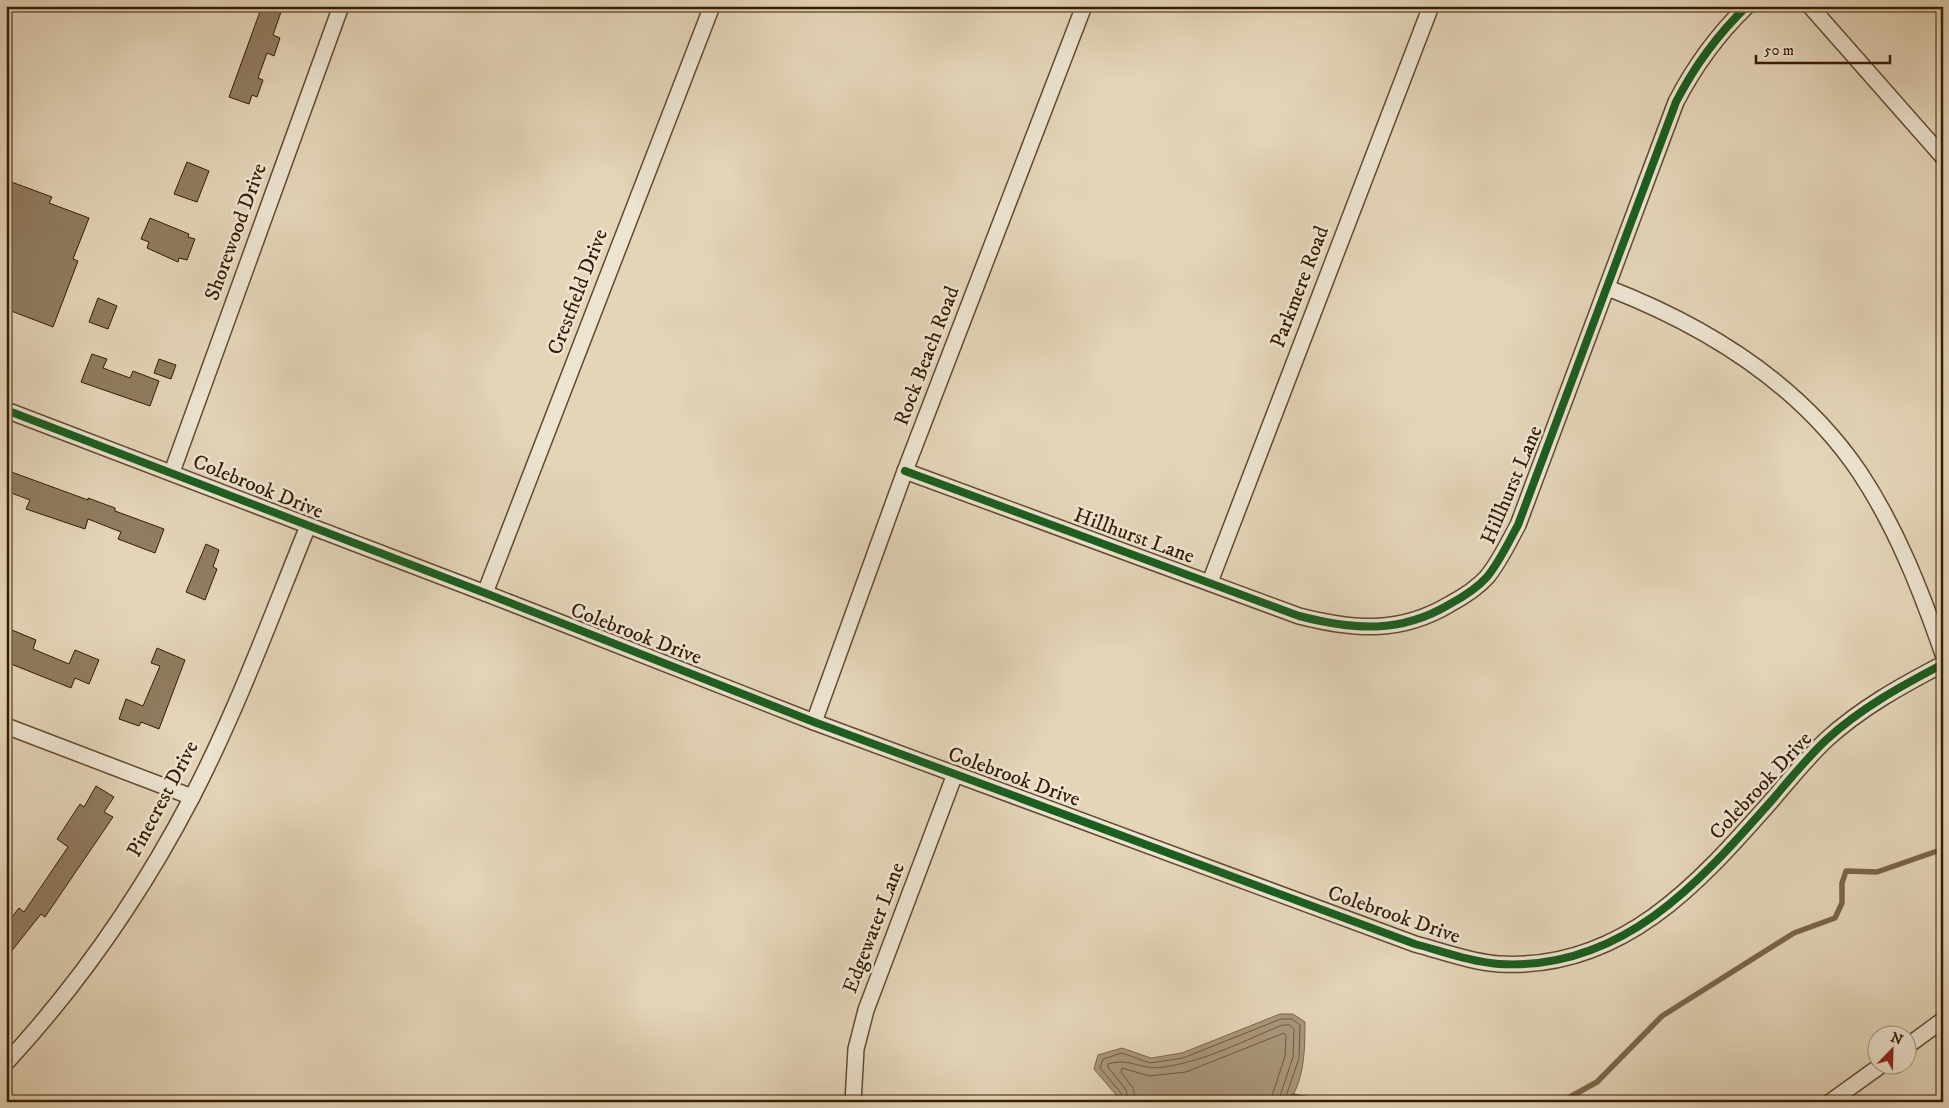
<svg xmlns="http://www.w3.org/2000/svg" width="1949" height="1108" viewBox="0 0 1949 1108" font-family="'IM FELL DW Pica',serif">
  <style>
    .water { fill: #a9967b; stroke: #7b654b }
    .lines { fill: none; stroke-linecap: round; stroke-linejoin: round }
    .shore { stroke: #70583e; stroke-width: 1 }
    .stream { stroke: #7b654b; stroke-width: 5.5 }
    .building { fill: #907c61; stroke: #361b02 }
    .service-casing { stroke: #624a30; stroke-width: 10 }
    .minor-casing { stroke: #624a30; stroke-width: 18 }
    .service { stroke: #ede4d2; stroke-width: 8 }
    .minor { stroke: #ede4d2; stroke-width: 15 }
    .cycleway-casing { stroke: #ede4d2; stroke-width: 11 }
    .cycleway { stroke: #1b5e20; stroke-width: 8 }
    .labels { text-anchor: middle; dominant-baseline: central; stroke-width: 5; stroke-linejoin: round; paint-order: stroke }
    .street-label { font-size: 21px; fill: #361b02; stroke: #ede4d2 }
  </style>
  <rect width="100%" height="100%" fill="#e4d5b9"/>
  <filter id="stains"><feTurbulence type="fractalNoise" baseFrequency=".004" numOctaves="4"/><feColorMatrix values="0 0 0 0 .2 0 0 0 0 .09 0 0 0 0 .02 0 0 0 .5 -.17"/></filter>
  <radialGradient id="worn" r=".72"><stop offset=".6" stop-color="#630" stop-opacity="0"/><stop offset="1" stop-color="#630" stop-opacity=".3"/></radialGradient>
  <path class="water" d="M1280 1014H1293L1305 1022C1305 1045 1305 1085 1287 1102H1118L1117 1096 1094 1069 1098 1055 1122 1048 1151 1058 1182 1053Z"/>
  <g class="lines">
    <g class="shore">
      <polyline points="1123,1102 1121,1093 1100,1068 1103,1059 1122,1053 1150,1063 1183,1058 1281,1019 1292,1019 1300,1025 1299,1058 1284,1102"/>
      <path d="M1129 1102 1126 1090 1108 1067V1064C1131 1057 1140 1071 1164 1067 1205 1061 1244 1041 1282 1025H1290L1294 1029 1293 1057 1278 1102"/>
      <polyline points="1136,1102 1133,1088 1121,1072 1122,1068 1149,1076 1186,1072 1284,1033 1286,1035 1285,1056 1270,1102"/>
    </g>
    <g class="stream">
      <polyline points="1293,1096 1326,1102"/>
      <polyline points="1561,1102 1597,1082 1662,1016 1794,933 1835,918 1842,903 1842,883 1846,871 1877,872 1943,849"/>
    </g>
  </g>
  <g class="building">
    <polygon points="262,6 283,6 273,35 280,38 274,56 267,53 258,78 263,80 257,97 252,95 249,104 229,97"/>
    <polygon points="187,162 209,171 197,202 174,194"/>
    <polygon points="6,180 52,197 49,203 89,218 73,259 78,261 53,327 6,309 6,275 9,267 6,261"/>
    <polygon points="150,218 189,234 188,237 195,239 187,260 179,258 178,262 147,248 149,242 141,239"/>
    <polygon points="98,298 117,306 108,329 89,322"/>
    <polygon points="92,354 107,359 103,368 130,378 133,371 159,381 150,406 81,382"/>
    <polygon points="159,359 176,365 171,379 154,373"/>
    <polygon points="6,470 88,500 88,498 115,508 115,511 164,529 155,553 118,539 121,532 88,519 85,529 26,509 30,500 6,491"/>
    <polygon points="206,544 219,550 213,567 217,569 205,600 186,592"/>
    <polygon points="12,630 36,640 33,649 69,664 75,650 99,660 89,684 75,678 71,688 6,662 6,644"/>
    <polygon points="157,648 185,660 159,729 141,722 139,726 119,719 126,699 143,706 160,666 151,663"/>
    <polygon points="96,786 114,797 104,812 113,817 45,917 41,914 6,958 6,924 19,908 24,912 68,847 57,839 80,804 84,807"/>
  </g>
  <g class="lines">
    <defs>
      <polyline id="service" points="6,356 6,363"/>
      <g id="minor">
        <polyline points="1810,6 1943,157"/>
        <path d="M1608 288C1706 326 1800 384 1860 473 1897 529 1921 591 1943 654"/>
        <path d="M6 410 485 593 814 722 1415 944C1442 951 1471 962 1499 964 1622 971 1699 883 1773 799 1790 779 1807 758 1826 740 1861 708 1901 686 1943 664"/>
        <path d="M905 471 1299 616C1354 630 1400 634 1450 604 1463 597 1477 588 1487 577 1500 561 1508 543 1518 525L1676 102C1695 65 1717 35 1747 6"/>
        <polyline points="172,472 341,6"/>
        <polyline points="1210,582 1431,6"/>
        <polyline points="485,593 712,6"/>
        <polyline points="814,722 905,471 1084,6"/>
        <polyline points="6,726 192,797"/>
        <polyline points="1906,1047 1943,1020"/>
        <path d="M6 1063C79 984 142 893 192 797 237 710 271 617 308 526"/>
        <polyline points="853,1102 856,1049 866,1010 955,774"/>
        <polyline points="1830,1102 1880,1066"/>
      </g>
    </defs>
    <use href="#service" class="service-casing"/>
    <use href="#minor" class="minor-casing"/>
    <use href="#service" class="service"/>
    <use href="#minor" class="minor"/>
    <defs>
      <g id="cycleway">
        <path d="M6 410 485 593 814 722 1415 944C1442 951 1471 962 1499 964 1622 971 1699 883 1773 799 1790 779 1807 758 1826 740 1861 708 1901 686 1943 664"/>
        <path d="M905 471 1299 616C1354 630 1400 634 1450 604 1463 597 1477 588 1487 577 1500 561 1508 543 1518 525L1676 102C1695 65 1717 35 1747 6"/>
      </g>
    </defs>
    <use href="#cycleway" class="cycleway-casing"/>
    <use href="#cycleway" class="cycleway"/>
  </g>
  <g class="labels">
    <g class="street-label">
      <text transform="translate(236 232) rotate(-70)">Shorewood Drive</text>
      <text transform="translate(1300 287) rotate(-69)">Parkmere Road</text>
      <text transform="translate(578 292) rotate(-69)">Crestfield Drive</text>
      <text transform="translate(927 356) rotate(-69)">Rock Beach Road</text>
      <text transform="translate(1512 485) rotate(-67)">Hillhurst Lane</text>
      <text transform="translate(258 487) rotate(22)">Colebrook Drive</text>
      <text transform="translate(1134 536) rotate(20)">Hillhurst Lane</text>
      <text transform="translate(636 634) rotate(21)">Colebrook Drive</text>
      <text transform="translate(1014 777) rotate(20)">Colebrook Drive</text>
      <text transform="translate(1761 786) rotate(-47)">Colebrook Drive</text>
      <text transform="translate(163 799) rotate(-62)">Pinecrest Drive</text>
      <text transform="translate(1394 915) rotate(19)">Colebrook Drive</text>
      <text transform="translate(874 928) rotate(-69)">Edgewater Lane</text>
    </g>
  </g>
  <rect width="1949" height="1108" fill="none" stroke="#e4d5b9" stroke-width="25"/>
  <rect x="8" y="8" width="1934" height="1093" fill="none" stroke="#361b02" stroke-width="2.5"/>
  <rect x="12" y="12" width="1924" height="1083" fill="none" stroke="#361b02"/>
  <g transform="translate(1892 1050) rotate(23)"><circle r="24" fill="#ede4d2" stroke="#a4947f"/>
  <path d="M0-4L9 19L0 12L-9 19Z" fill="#8f2418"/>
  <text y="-8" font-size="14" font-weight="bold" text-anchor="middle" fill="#361b02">N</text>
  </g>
  <path d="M1756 55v8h134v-8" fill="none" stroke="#361b02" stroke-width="2.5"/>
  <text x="1764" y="55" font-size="15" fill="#361b02" stroke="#ede4d2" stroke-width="4" paint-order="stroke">50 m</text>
  <rect width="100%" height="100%" filter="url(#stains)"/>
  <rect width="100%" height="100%" fill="url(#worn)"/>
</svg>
